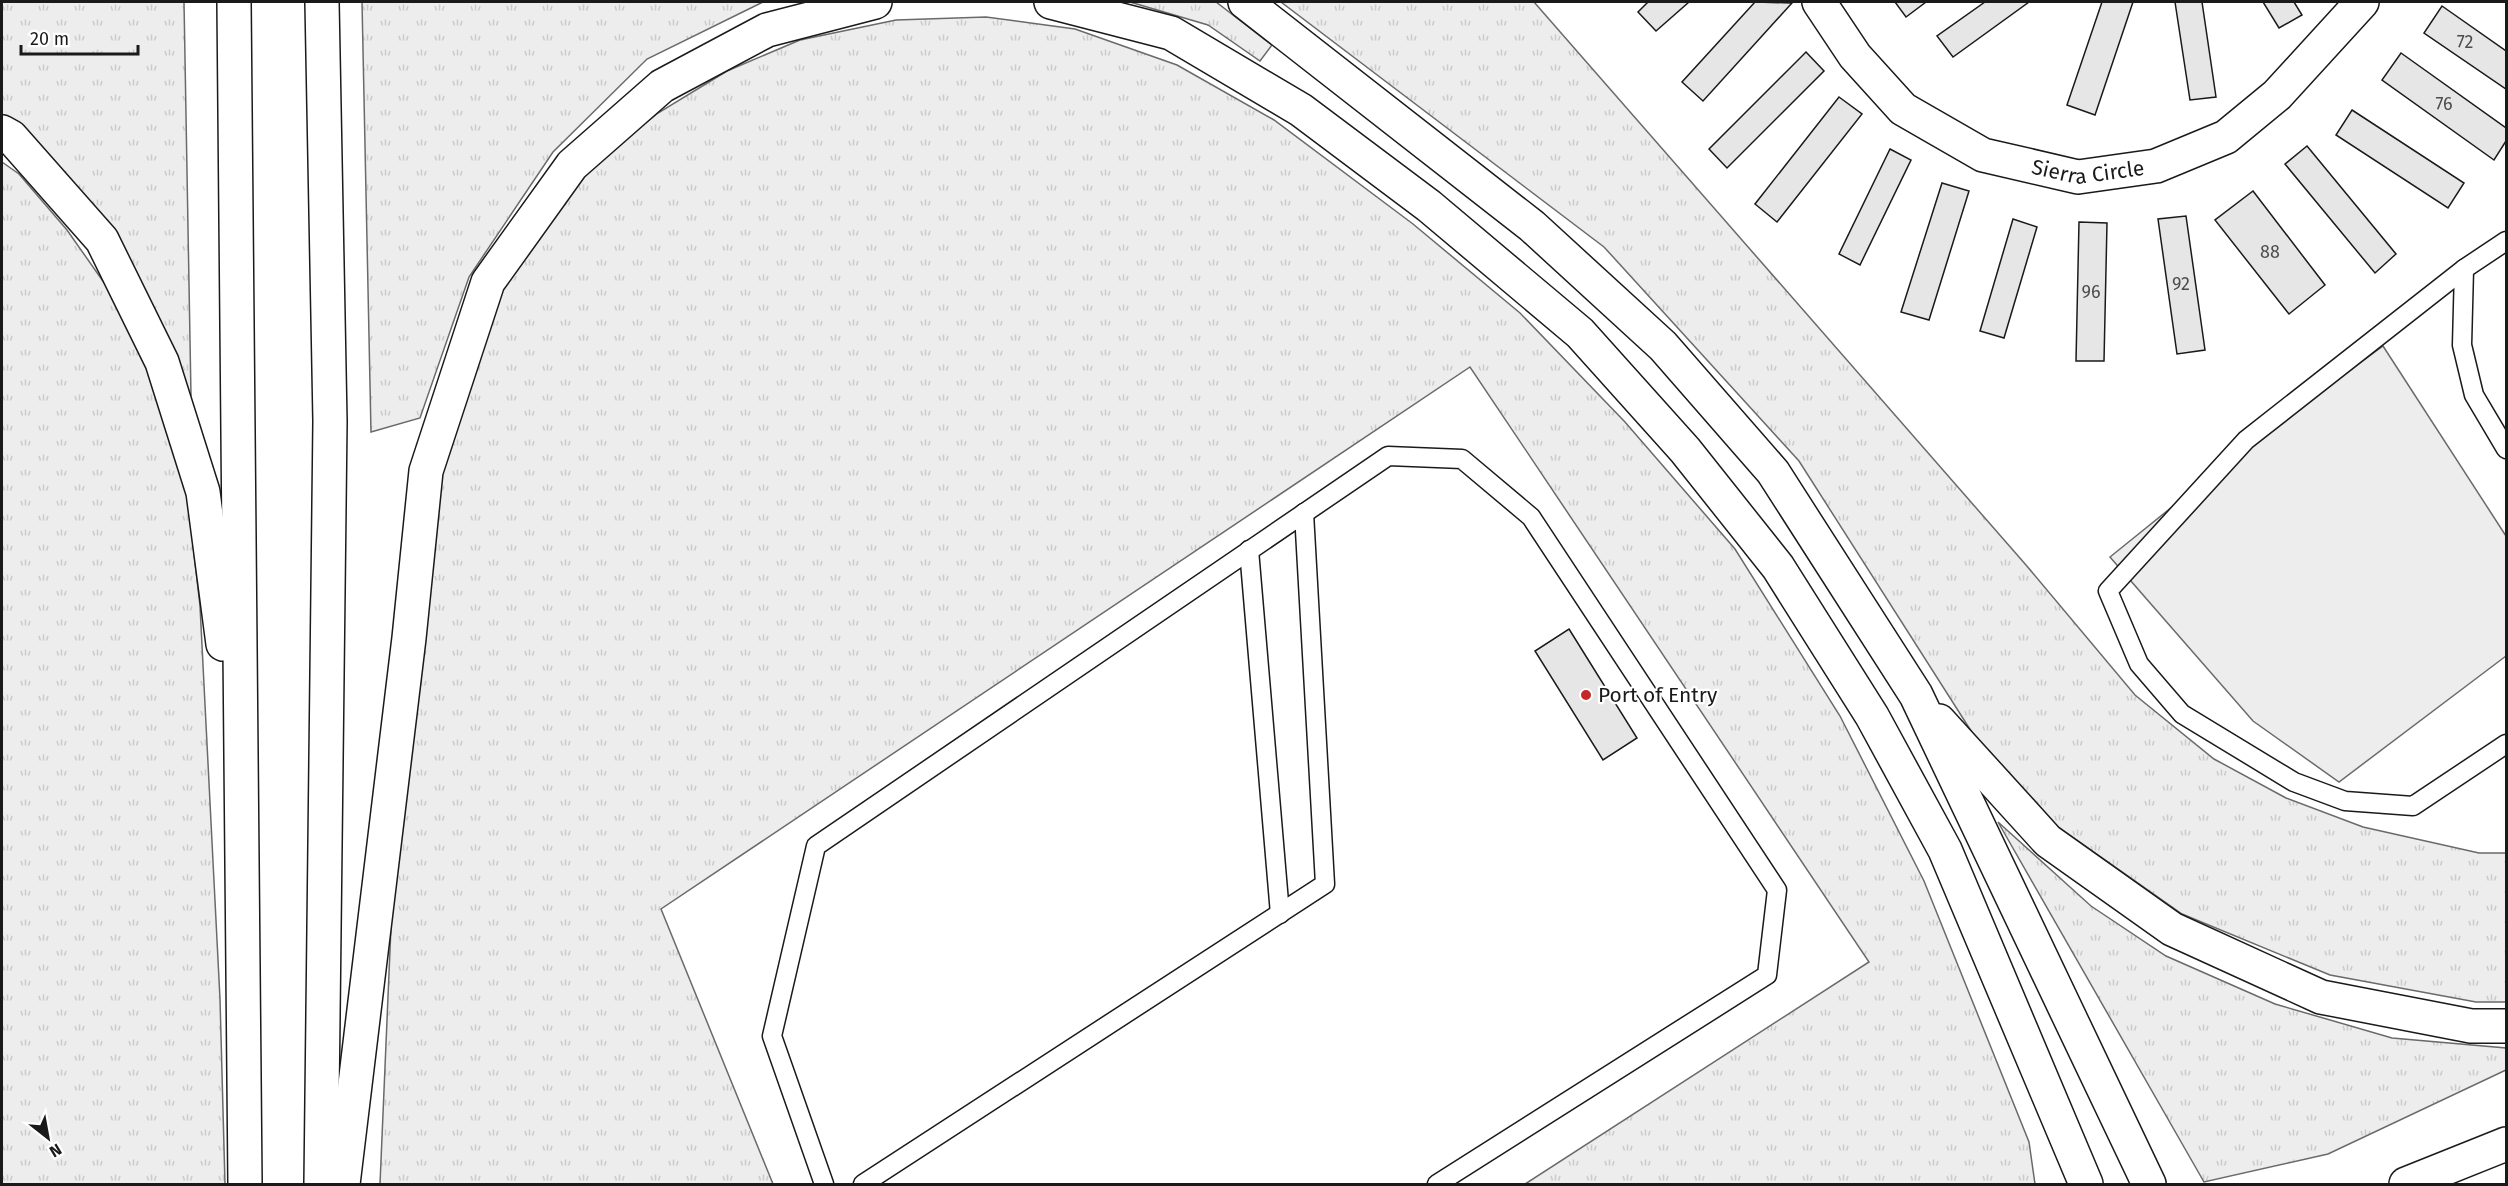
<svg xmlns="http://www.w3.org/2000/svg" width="2508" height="1186" viewBox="0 0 2508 1186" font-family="'Fira Sans',sans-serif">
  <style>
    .grass { fill: url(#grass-tufts); stroke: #6a6a6a; stroke-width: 1.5 }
    .built { fill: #ededed; stroke: #6a6a6a; stroke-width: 1.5 }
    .building { fill: #e6e6e6; stroke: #1a1a1a; stroke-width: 1.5 }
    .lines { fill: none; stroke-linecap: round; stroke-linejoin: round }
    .service-casing { stroke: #1a1a1a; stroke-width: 21 }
    .minor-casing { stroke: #1a1a1a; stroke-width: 36 }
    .primary-casing { stroke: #1a1a1a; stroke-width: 36 }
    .motorway-casing { stroke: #1a1a1a; stroke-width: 36 }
    .service { stroke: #fff; stroke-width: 18 }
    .minor { stroke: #fff; stroke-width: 33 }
    .primary { stroke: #fff; stroke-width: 33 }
    .motorway { stroke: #fff; stroke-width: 33 }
    .poi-dot { fill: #c62828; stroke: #fff; stroke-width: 2 }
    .labels { text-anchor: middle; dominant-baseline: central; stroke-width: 4.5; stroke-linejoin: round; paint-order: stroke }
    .number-label { font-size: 18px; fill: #4d4d4d }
    .street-label { font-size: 21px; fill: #1a1a1a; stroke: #fff }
    .poi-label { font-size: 21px; fill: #1a1a1a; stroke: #fff; text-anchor: start }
  </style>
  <defs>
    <pattern id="grass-tufts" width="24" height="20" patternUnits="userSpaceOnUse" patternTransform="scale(1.5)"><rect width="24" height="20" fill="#ededed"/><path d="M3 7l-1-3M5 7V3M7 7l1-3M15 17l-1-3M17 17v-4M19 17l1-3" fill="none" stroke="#cbcbcb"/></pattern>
  </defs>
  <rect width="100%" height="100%" fill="#fff"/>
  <g class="grass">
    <polygon points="2,2 184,2 191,396 111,239 2,116"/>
    <polygon points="362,2 763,2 647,59 553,152 469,277 420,418 371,432"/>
    <polygon points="1130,2 1216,2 1272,45 1260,61 1208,25"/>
    <polygon points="1281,2 1534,2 2026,565 2135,695 2214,759 2286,798 2363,827 2479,853 2506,853 2506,1002 2476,1002 2330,975 2182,914 2057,826 1973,734 1799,461 1604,247"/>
    <polygon points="986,17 1075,29 1177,65 1274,120 1413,224 1520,313 1625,422 1735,549 1840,716 1924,881 2029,1142 2035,1184 1525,1184 1869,962 1470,367 661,909 773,1184 380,1184 393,880 431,473 501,292 546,219 594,164 658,113 727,71 800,40 896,20"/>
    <polygon points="2,162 19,174 67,230 112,294 147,369 187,492 200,606 220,999 225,1184 2,1184"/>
    <polygon points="1998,822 2091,906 2166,956 2275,1004 2392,1038 2506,1048 2506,1070 2328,1154 2204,1182"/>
  </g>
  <polygon class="built" points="2383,346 2506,536 2506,656 2339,782 2253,721 2110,557 2255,440"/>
  <g class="building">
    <polygon points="1648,2 1689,2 1656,31 1638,12"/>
    <polygon points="1755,2 1792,3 1703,101 1682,82"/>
    <polygon points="1895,2 1926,2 1906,17"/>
    <polygon points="1985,2 2029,2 1953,57 1937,36"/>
    <polygon points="2102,2 2133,2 2095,115 2067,105"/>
    <polygon points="2175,2 2202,2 2216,97 2190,100"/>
    <polygon points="2263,2 2294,2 2302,15 2279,28"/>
    <polygon points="2442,6 2506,51 2506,89 2424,33"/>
    <polygon points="1806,52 1824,71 1727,168 1709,149"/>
    <polygon points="2401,53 2506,128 2506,141 2494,160 2382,80"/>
    <polygon points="1839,97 1862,114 1777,222 1755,204"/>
    <polygon points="2352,110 2464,183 2448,208 2336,135"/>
    <polygon points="2307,146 2396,254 2375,273 2285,164"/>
    <polygon points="1890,149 1911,160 1860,265 1839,254"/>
    <polygon points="1942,183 1969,191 1929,320 1901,312"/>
    <polygon points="2253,191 2325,285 2289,314 2215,220"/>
    <polygon points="2186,216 2205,350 2177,354 2158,219"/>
    <polygon points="2013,219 2037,227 2004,338 1980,331"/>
    <polygon points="2079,222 2107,223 2104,361 2076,361"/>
    <polygon points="1569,629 1637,738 1603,760 1535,651"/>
  </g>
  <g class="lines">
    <defs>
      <g id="service">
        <polyline points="2506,241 2464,269 2246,440 2108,591 2139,664 2182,714 2294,782 2345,801 2413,806 2506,744"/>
        <polyline points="2464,269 2462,345 2474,395 2506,449"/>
        <polyline points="1249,550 1280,914"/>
        <polyline points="824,1184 772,1036 816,846 1388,456 1462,459 1531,517 1777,890 1767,975 1437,1184"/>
        <polyline points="863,1184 1325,884 1304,513"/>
      </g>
      <g id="minor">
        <path id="s1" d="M1819 2 1855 56 1903 109 1983 155 2078 177 2156 166 2226 137 2277 95 2362 2"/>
      </g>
      <polyline id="primary" points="2406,1184 2506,1144"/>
      <g id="motorway">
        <polyline points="234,2 245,1184"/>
        <polyline points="1051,2 1171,33 1301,110 1429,206 1580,333 1685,450 1778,567 1872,716 1945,850 2086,1184"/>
        <polyline points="1245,2 1532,226 1663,346 1773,472 1916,695 2149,1184"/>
        <polyline points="2,132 11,137 102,240 162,362 203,492 223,644"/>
        <polyline points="1939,721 2048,841 2172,929 2321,997 2471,1026 2506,1026"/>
        <polyline points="321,1184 330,421 322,2"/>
        <polyline points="343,1184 409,638 426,471 488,282 572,165 662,86 767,30 875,2"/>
      </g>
    </defs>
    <use href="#service" class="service-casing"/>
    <use href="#minor" class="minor-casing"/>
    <use href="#primary" class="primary-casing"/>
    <use href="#motorway" class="motorway-casing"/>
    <use href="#service" class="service"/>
    <use href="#minor" class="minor"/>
    <use href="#primary" class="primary"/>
    <use href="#motorway" class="motorway"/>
  </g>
  <circle class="poi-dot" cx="1586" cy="695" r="6"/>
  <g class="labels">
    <g class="number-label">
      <text x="2465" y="42">72</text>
      <text x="2444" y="104">76</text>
      <text x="2270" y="252">88</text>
      <text x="2181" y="284">92</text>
      <text x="2091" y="292">96</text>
    </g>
    <g class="street-label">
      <text stroke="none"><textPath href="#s1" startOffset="336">Sierra Circle</textPath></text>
    </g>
    <g class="poi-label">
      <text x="1598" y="695">Port of Entry</text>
    </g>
  </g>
  <rect width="2508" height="1186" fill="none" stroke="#1a1a1a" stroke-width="6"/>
  <g transform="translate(48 1138) rotate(149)" stroke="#ffffff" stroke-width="4.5" paint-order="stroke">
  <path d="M0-4.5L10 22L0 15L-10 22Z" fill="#1a1a1a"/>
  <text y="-9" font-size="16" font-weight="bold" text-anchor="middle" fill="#1a1a1a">N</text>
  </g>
  <path d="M21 45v9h117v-9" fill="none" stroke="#1a1a1a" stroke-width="3"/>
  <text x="30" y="45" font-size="18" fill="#1a1a1a" stroke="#ffffff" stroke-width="4.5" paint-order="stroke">20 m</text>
</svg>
